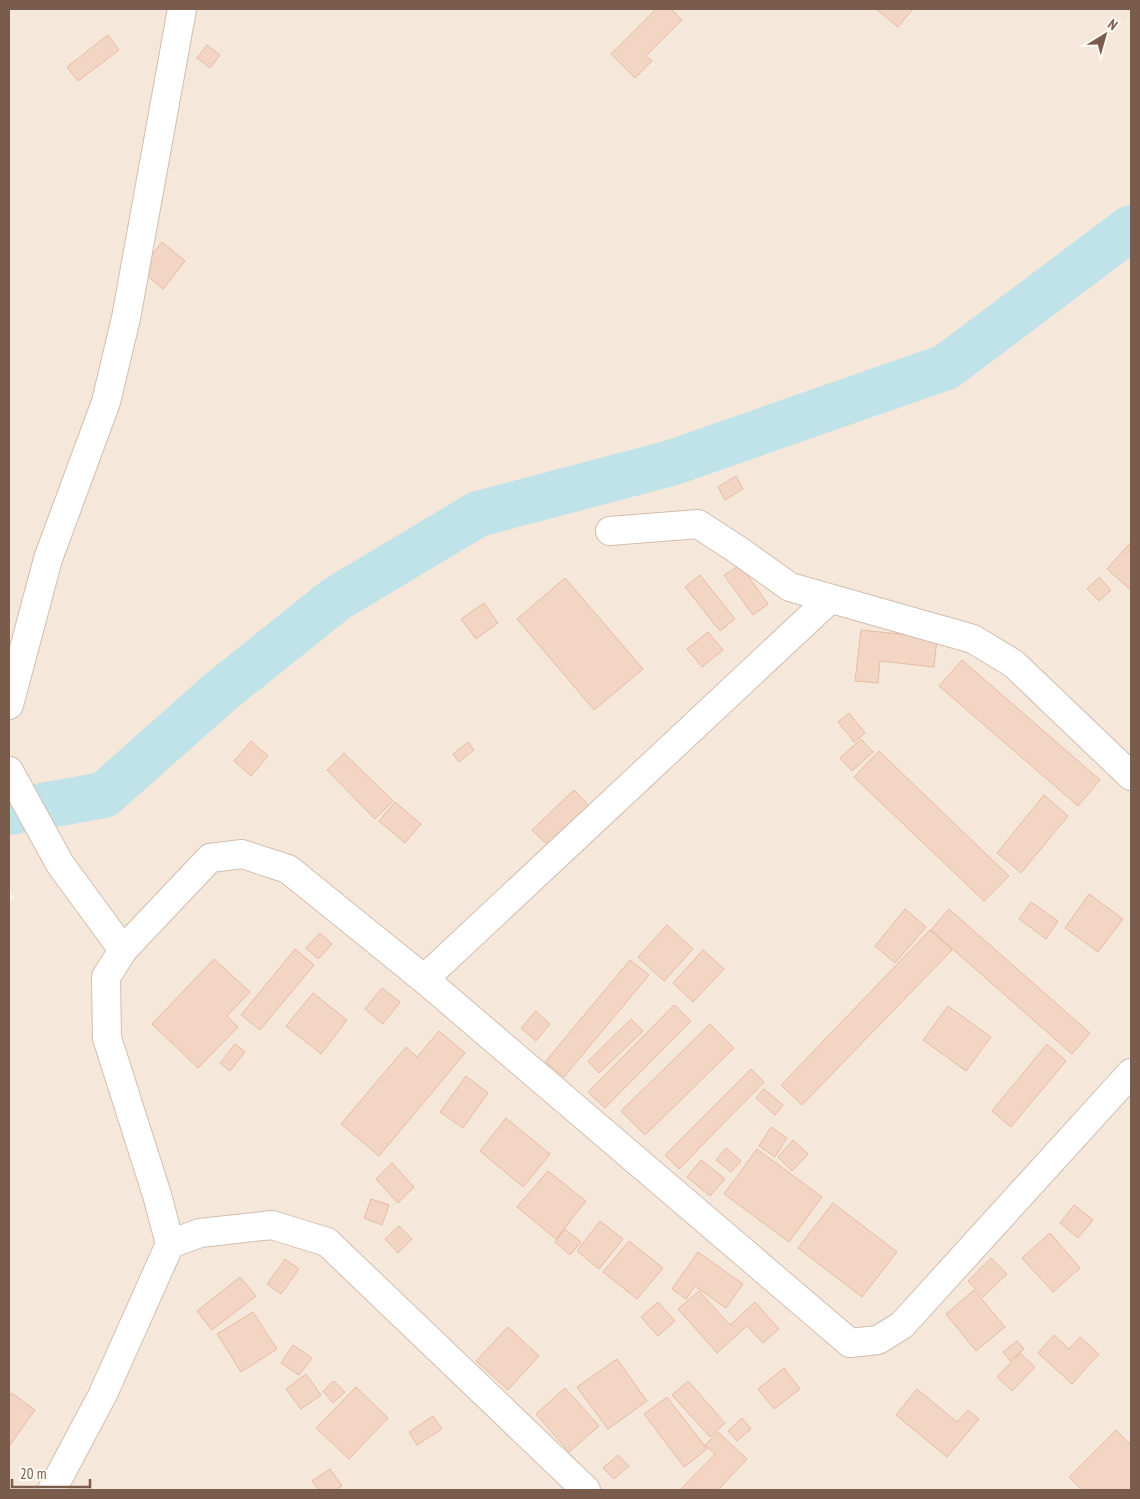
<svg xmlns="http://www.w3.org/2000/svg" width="1140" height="1499" viewBox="0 0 1140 1499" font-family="'PT Sans Narrow',sans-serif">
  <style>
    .residential { fill: #f5e8da }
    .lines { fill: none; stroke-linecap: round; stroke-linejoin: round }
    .river { stroke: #bfe3e8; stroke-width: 46 }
    .building { fill: #f3d5c3; stroke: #e6bba3 }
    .minor-casing { stroke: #d1beb0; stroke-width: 30 }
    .minor { stroke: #fff; stroke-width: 28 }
  </style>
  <rect width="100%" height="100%" fill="#fdf6ec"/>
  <polygon class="residential" points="9,9 1131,9 1131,1490 9,1490 9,902 14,897 9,892"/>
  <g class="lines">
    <polyline class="river" points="9,812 104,795 220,692 336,599 478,514 671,463 946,367 1131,228"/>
  </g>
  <g class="building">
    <polygon points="656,9 671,9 682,20 646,56 652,61 635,78 611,54"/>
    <polygon points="876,9 913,9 898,27"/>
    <polygon points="108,35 119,50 78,81 67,67"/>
    <polygon points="207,45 220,55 210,68 197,58"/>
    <polygon points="162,242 185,261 163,289 140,270"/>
    <polygon points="736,476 743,489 725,500 718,487"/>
    <polygon points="1131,542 1131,590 1107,569"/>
    <polygon points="740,565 768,604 753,615 724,575"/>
    <polygon points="700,575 735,619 720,631 685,587"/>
    <polygon points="1099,577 1111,590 1099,601 1087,589"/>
    <polygon points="565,578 643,669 594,710 517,619"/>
    <polygon points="484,603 498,623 476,639 461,619"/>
    <polygon points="861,630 937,638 934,667 880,661 878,683 855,681"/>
    <polygon points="708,632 723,650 702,667 687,649"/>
    <polygon points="962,660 1100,780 1078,806 939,686"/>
    <polygon points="849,713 865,733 854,742 838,722"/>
    <polygon points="861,739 873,752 852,771 840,758"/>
    <polygon points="251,741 268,756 251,776 234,761"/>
    <polygon points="468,742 474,750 459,762 453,754"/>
    <polygon points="879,751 1009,876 984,901 854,777"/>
    <polygon points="344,753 393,801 375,819 327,770"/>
    <polygon points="574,790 597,814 556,853 532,830"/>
    <polygon points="1044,795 1068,816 1021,873 997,853"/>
    <polygon points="395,802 421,824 405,843 379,821"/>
    <polygon points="1089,894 1123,919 1098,952 1065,928"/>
    <polygon points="1031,902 1058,921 1046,939 1019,919"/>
    <polygon points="905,909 926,927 895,963 875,946"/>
    <polygon points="949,909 1090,1033 1072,1054 931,930"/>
    <polygon points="667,925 693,949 664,981 638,957"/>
    <polygon points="930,930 952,950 802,1105 781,1085"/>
    <polygon points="320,933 332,944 318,959 306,948"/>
    <polygon points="295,949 314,965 260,1030 241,1015"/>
    <polygon points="703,950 724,969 693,1002 673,983"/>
    <polygon points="214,959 250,992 227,1016 238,1027 198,1068 152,1024"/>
    <polygon points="630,960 649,975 564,1077 545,1062"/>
    <polygon points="382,988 400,1002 383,1024 365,1009"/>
    <polygon points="313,993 347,1020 321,1054 286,1026"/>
    <polygon points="674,1005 691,1021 605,1108 588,1092"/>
    <polygon points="948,1006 991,1037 966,1071 923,1040"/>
    <polygon points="536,1011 550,1024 536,1041 521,1028"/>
    <polygon points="631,1019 643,1031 599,1073 588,1061"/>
    <polygon points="710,1024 734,1048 645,1135 621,1111"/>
    <polygon points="439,1031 465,1053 379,1156 341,1124 406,1047 417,1057"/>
    <polygon points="235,1044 245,1052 230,1071 220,1063"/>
    <polygon points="1047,1044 1066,1061 1011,1127 992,1111"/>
    <polygon points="751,1069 764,1082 679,1169 665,1155"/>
    <polygon points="466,1076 488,1093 463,1128 440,1112"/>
    <polygon points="764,1089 783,1105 775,1115 756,1098"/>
    <polygon points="506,1118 550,1154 523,1187 480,1151"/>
    <polygon points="771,1127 787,1138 775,1157 759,1146"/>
    <polygon points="793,1140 808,1154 792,1171 778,1157"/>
    <polygon points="726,1148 741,1161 731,1172 716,1160"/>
    <polygon points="757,1149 822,1197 789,1242 724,1194"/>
    <polygon points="701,1160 725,1179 710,1196 687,1177"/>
    <polygon points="392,1163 414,1187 398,1203 376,1179"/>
    <polygon points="548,1171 586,1201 556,1239 517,1207"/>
    <polygon points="371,1199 389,1205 382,1225 364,1218"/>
    <polygon points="833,1203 897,1252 862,1297 798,1248"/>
    <polygon points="1074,1205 1093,1220 1078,1238 1060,1223"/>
    <polygon points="600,1221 623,1239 599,1269 577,1251"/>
    <polygon points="399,1226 412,1239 398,1253 385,1239"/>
    <polygon points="565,1229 581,1242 570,1255 555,1242"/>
    <polygon points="1050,1233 1080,1268 1053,1292 1022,1258"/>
    <polygon points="629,1241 663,1268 637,1299 603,1272"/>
    <polygon points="698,1252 743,1284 726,1308 695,1286 686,1299 672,1289"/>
    <polygon points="991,1258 1007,1274 983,1297 968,1281"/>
    <polygon points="285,1259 299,1269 281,1294 267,1284"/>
    <polygon points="240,1277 256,1296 212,1330 197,1311"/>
    <polygon points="974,1290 1005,1327 976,1351 946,1314"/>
    <polygon points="699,1291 730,1325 755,1302 779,1329 763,1343 747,1326 717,1353 678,1309"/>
    <polygon points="658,1302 675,1321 658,1336 641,1317"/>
    <polygon points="253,1312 277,1349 241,1372 217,1334"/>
    <polygon points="508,1327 539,1356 508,1390 476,1361"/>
    <polygon points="1054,1335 1069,1349 1080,1337 1099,1354 1072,1384 1038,1353"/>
    <polygon points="1017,1341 1024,1349 1010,1361 1003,1352"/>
    <polygon points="293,1345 312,1358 299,1375 281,1363"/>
    <polygon points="1020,1353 1035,1367 1012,1391 997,1377"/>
    <polygon points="617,1359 647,1401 608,1429 577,1387"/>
    <polygon points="784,1368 800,1389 774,1409 758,1389"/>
    <polygon points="306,1374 321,1395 301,1409 286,1389"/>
    <polygon points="334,1381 345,1392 333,1403 323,1391"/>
    <polygon points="688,1381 725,1423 710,1437 672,1395"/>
    <polygon points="356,1387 388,1418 349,1459 316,1428"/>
    <polygon points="565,1388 599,1426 569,1452 536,1414"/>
    <polygon points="917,1389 957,1422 968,1410 979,1419 947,1457 896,1415"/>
    <polygon points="12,1393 35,1410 9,1446 9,1397"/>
    <polygon points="667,1397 707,1449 684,1467 644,1414"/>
    <polygon points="433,1416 442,1429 417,1445 409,1432"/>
    <polygon points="742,1418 751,1429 737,1441 728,1431"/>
    <polygon points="1116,1430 1131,1445 1131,1490 1082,1490 1069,1477"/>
    <polygon points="718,1432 747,1459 718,1490 680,1490 715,1454 705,1445"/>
    <polygon points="618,1455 629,1466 614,1479 603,1468"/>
    <polygon points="330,1469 342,1486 335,1490 319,1490 312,1481"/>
  </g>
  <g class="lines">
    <defs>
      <g id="minor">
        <polyline points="610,531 698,524 738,550 790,587 973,639 1014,664 1131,776"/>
        <polyline points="9,705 48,559 106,402 126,318 182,9"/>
        <polyline points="9,771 60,864 123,950"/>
        <polyline points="424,979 830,599"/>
        <polyline points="170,1244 200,1233 272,1225 327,1242 586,1490"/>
        <polyline points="52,1490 103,1394 170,1244 157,1195 107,1038 106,977 123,950 210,858 242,854 288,869 424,979 850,1343 878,1340 902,1325 1131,1073"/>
      </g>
    </defs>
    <use href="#minor" class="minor-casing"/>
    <use href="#minor" class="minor"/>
  </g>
  <rect width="1140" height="1499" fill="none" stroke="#7a5c4d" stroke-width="20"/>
  <g transform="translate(1105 35) rotate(37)" stroke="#fffaf3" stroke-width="4" paint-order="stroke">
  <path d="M0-4L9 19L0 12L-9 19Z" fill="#7a5c4d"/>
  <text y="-8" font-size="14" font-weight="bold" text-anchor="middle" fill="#7a5c4d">N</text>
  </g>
  <path d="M12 1479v8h78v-8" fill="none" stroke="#7a5c4d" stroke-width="2.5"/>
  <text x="20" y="1479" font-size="15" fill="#7a5c4d" stroke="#fffaf3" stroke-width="4" paint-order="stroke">20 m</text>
</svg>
